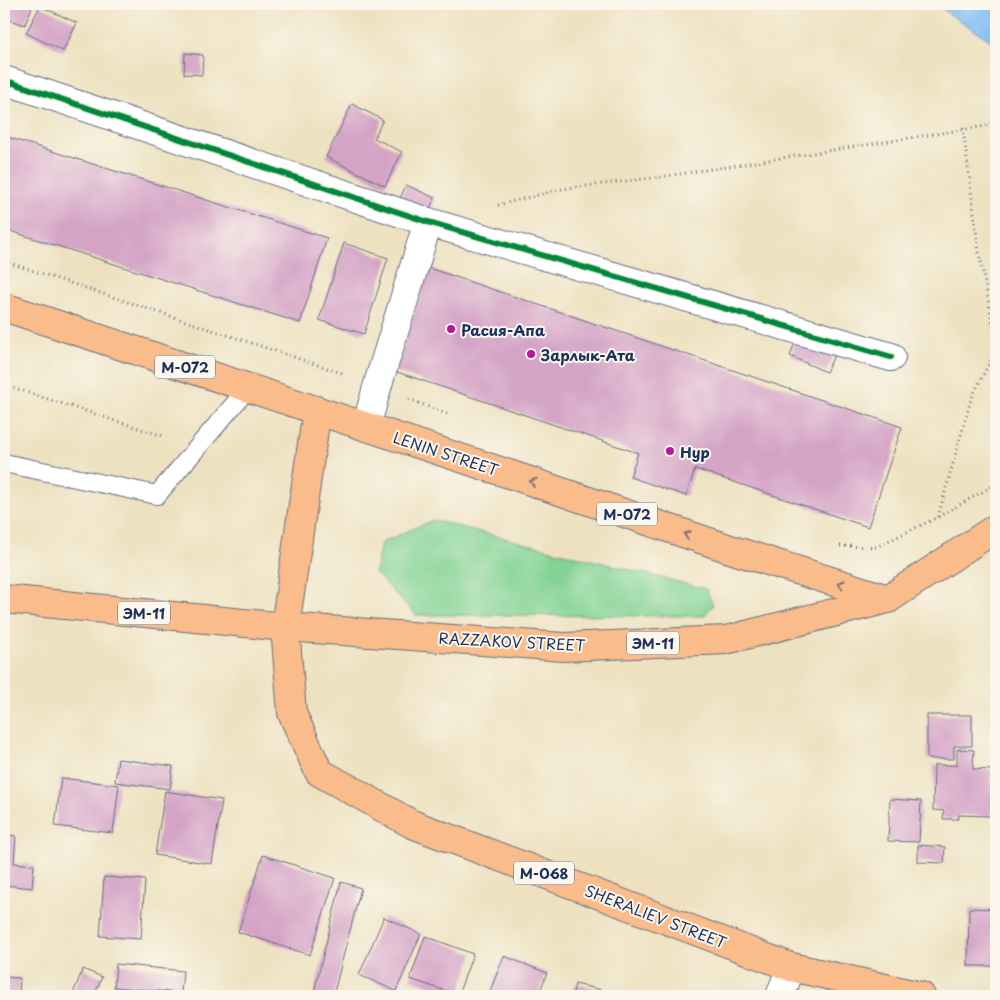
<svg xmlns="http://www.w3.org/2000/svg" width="1000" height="1000" viewBox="0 0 1000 1000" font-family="'Playpen Sans',sans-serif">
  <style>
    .green { fill: #82d394; stroke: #4e8179 }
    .water { fill: #80bdf3; stroke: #4e76a8 }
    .building { fill: #d4a3c6 }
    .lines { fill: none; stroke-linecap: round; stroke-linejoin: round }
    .service-casing { stroke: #646d80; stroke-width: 20 }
    .minor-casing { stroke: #646d80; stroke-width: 30 }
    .primary-casing { stroke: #646d80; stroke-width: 30 }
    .trunk-casing { stroke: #646d80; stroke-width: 30 }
    .path { stroke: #646d80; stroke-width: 3; stroke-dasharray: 1 4; stroke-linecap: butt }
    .service { stroke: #fff; stroke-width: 18 }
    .minor { stroke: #fff; stroke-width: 28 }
    .primary { stroke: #f9bc8a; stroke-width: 28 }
    .trunk { stroke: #f9bc8a; stroke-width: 28 }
    .cycleway-casing { stroke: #fbf7ec; stroke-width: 9 }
    .cycleway { stroke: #00873e; stroke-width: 6 }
    .oneway { stroke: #7f6e72 }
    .poi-dot { fill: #b5179e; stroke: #fbf7ec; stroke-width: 2 }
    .labels { text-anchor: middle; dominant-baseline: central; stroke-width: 4; stroke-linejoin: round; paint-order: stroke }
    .shield { fill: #fbf7ec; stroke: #5e6b89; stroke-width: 1 }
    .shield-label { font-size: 14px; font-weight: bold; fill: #1b2f5e }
    .poi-label { font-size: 15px; font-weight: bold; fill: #1b2f5e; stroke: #fbf7ec; text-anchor: start }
    .street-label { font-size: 15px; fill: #1b2f5e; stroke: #fbf7ec }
  </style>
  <rect width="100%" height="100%" fill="#fbf7ec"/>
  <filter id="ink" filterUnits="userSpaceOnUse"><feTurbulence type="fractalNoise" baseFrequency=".02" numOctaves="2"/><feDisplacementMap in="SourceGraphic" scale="10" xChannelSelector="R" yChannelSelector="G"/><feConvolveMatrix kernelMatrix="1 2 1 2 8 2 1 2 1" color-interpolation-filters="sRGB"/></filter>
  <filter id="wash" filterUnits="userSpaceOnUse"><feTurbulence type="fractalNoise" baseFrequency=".0096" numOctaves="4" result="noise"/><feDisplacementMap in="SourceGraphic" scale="20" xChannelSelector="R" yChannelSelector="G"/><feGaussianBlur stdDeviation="1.12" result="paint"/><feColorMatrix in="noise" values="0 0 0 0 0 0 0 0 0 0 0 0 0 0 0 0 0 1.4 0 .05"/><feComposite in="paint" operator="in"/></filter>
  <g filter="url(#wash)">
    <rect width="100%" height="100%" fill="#ede1c0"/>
    <polygon class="green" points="433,520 706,589 713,605 704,616 416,615 375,573 381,543"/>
    <polygon class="water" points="934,4 996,4 996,44"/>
    <g id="blocks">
      <g class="building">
        <polygon points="4,4 33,4 25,25 4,18"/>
        <polygon points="40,6 77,23 63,51 26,33"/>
        <polygon points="185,53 203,55 202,75 184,74"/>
        <polygon points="352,104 383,120 374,138 402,152 385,186 326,157"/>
        <polygon points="4,136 327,238 300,323 4,229"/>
        <polygon points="406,185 435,198 428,213 399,201"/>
        <polygon points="344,243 388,258 364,334 319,320"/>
        <polygon points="429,268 902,427 868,527 695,469 686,496 630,477 638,453 394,371"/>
        <polygon points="797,337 835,354 826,372 790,356"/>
        <polygon points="927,715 972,715 972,746 954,746 954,759 927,759"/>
        <polygon points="957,749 974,750 973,769 992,770 991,791 996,791 996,808 992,808 991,816 959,815 958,819 943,819 944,811 933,810 934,765 957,765"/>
        <polygon points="118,759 173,766 170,789 115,782"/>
        <polygon points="61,778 119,785 113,833 55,826"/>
        <polygon points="165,791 222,800 212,864 155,855"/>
        <polygon points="890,799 921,801 919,842 888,841"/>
        <polygon points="4,834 16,836 14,863 34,865 32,888 4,885"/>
        <polygon points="918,845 945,847 944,863 918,862"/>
        <polygon points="263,855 335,878 310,955 238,932"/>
        <polygon points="104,877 145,880 141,939 100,936"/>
        <polygon points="341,882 361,888 333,996 313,996"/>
        <polygon points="969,908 996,909 996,928 995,928 996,966 968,966"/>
        <polygon points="384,917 421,934 396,991 359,975"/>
        <polygon points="425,936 473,954 458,995 410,979"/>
        <polygon points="504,956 547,973 538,996 488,996"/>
        <polygon points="116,964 183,971 181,993 114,987"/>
        <polygon points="83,969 102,977 94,996 72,996"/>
        <polygon points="4,977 20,978 19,996 4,996"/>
        <polygon points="575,984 624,995 624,996 572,996"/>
      </g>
    </g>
  </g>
  <g filter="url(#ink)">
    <use href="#blocks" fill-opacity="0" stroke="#646d80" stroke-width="1"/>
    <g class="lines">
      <defs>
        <polyline id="service" points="4,463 157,495 248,388"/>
        <g id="minor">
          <polyline points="4,80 428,222 891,357"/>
          <polyline points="366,427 378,384 428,222"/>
          <polyline points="780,996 791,967"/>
        </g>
        <g id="primary">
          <polyline points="4,307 518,477 730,549 888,599"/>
          <polyline points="317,410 285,627 292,713 319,772 412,824 791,967 921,996"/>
        </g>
        <polyline id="trunk" points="4,599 285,627 564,647 726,640 888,599 996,528"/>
      </defs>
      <use href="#service" class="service-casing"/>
      <use href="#minor" class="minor-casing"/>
      <use href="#primary" class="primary-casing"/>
      <use href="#trunk" class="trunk-casing"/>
      <g class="path">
        <polyline points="963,128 979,252 996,341"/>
        <polyline points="498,205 562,189 660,177 986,126 996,120"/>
        <polyline points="4,261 345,374"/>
        <polyline points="4,385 166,437"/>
        <polyline points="409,399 449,415"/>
        <polyline points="938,517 971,399 996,350"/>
        <polyline points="840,546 876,547 938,517 996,484"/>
      </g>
      <use href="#service" class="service"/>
      <use href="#minor" class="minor"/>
      <use href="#primary" class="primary"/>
      <use href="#trunk" class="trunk"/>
      <defs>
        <polyline id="cycleway" points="4,80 428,222 891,357"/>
      </defs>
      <use href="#cycleway" class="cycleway-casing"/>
      <use href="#cycleway" class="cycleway"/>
    </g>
    <defs><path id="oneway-chevron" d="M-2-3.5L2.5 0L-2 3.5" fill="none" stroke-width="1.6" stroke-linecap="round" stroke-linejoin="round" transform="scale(1.25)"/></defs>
    <g class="oneway">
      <use href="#oneway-chevron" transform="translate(533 482) rotate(-161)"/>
      <use href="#oneway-chevron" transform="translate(687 535) rotate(-161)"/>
      <use href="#oneway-chevron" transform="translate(841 584) rotate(-163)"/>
    </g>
  </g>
  <g class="poi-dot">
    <circle cx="451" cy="329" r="5"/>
    <circle cx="531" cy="354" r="5"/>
    <circle cx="670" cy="451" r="5"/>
  </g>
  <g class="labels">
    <g class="shield">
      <rect x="155" y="355.5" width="60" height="23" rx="4"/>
      <rect x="597" y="502.5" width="60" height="23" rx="4"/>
      <rect x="118" y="601.5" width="52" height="23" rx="4"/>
      <rect x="627" y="631.5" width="52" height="23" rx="4"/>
      <rect x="514" y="861.5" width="60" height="23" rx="4"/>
    </g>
    <g class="shield-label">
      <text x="185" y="367">М-072</text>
      <text x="627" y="514">М-072</text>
      <text x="144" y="613">ЭМ-11</text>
      <text x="653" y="643">ЭМ-11</text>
      <text x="544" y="873">М-068</text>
    </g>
    <g class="poi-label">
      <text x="461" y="329">Расия-Апа</text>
      <text x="541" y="354">Зарлык-Ата</text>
      <text x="680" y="451">Нур</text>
    </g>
    <g class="street-label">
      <text transform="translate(446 453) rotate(18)">LENIN STREET</text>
      <text transform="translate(512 641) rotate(3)">RAZZAKOV STREET</text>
      <text transform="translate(656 916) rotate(21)">SHERALIEV STREET</text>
    </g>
  </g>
  <rect width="1000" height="1000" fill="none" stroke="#fbf7ec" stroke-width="20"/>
</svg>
